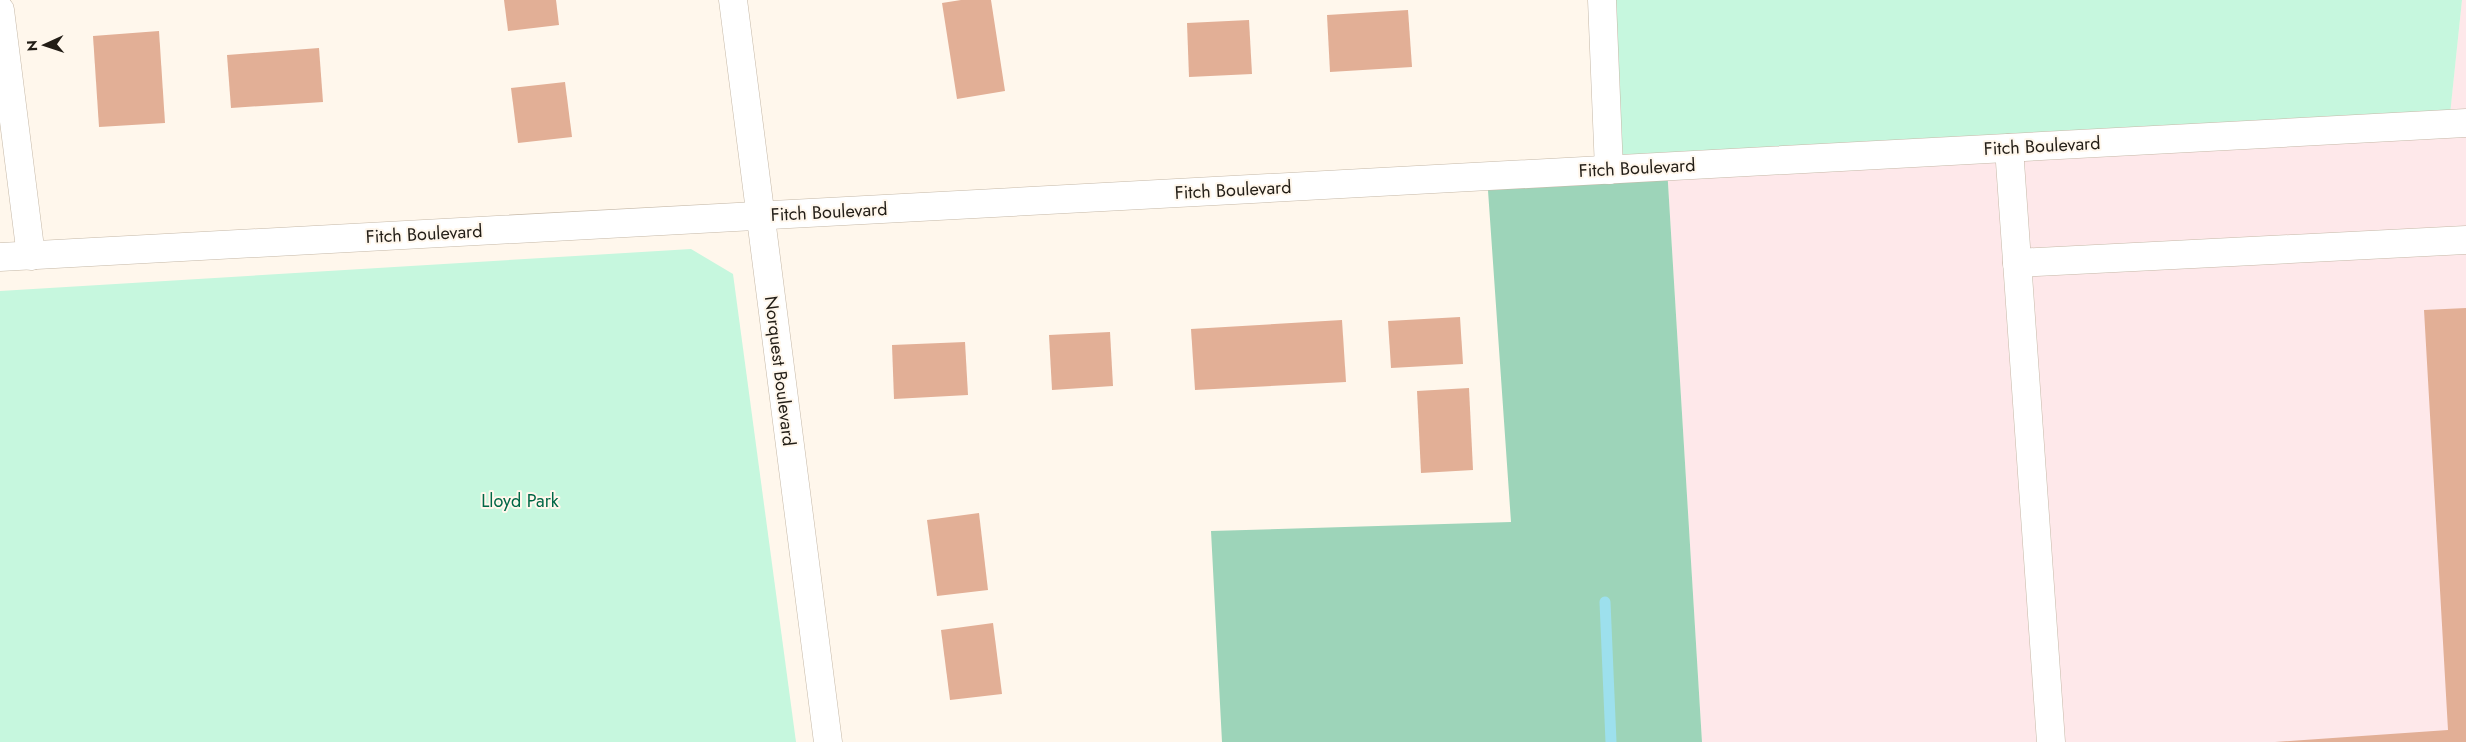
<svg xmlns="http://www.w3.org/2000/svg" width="2466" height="742" viewBox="0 0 2466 742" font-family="Jost,sans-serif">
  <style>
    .commercial { fill: #fee8ea }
    .green { fill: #c6f7de }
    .forest { fill: #9dd4b9 }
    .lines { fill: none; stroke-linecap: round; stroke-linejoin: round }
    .stream { stroke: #9de0ed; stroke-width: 11 }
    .building { fill: #e2af96 }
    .minor-casing { stroke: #c5b8a7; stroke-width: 29 }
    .minor { stroke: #fff; stroke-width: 28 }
    .labels { text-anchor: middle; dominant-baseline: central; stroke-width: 4; stroke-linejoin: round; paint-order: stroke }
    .street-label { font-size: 18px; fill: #221d16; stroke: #fff7ec }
    .park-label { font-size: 18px; fill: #006746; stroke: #fff7ec }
  </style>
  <rect width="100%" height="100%" fill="#fff7ec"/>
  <polygon class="commercial" points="2462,0 2466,0 2466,742 1702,742 1667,167 2449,123"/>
  <g class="green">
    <polygon points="1602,0 2462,0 2449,124 1609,170"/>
    <polygon points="691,249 733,274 796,742 0,742 0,291"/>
  </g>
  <polygon class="forest" points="1667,167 1702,742 1222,742 1211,531 1511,522 1487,176"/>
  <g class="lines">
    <polyline class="stream" points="1605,602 1611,742"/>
  </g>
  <g class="building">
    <polygon points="504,0 556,0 559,25 508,31"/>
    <polygon points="961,0 991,0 1005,91 957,99 942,3"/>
    <polygon points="1408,10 1412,67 1330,72 1327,15"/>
    <polygon points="1249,20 1252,74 1189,77 1187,23"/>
    <polygon points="159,31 165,123 99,127 93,36"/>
    <polygon points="319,48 323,102 231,108 227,55"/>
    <polygon points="565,82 572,137 518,143 511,88"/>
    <polygon points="2466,308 2466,742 2275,742 2448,730 2424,310"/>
    <polygon points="1460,317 1463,364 1391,368 1388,321"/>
    <polygon points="1342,320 1346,382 1195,390 1191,329"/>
    <polygon points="1110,332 1113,386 1052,390 1049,335"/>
    <polygon points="965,342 968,395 894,399 892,345"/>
    <polygon points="1469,388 1473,470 1421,473 1417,391"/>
    <polygon points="979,513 988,590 937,596 927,520"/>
    <polygon points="993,623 1002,694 950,700 941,630"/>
  </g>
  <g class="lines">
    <defs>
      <g id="minor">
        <polyline points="733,0 828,742"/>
        <polyline points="1602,0 1609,170"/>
        <polyline points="0,10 31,256"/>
        <polyline points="2009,148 2051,742"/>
        <polyline points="0,257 2466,123"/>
        <polyline points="2017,263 2466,240"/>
      </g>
    </defs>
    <use href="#minor" class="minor-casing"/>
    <use href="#minor" class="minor"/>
  </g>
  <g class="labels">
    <g class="street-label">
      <text transform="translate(2042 146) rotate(-3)">Fitch Boulevard</text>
      <text transform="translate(1637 168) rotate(-3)">Fitch Boulevard</text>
      <text transform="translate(1233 190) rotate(-3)">Fitch Boulevard</text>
      <text transform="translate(829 212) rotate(-3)">Fitch Boulevard</text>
      <text transform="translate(424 234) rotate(-3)">Fitch Boulevard</text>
      <text transform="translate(780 371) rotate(83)">Norquest Boulevard</text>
    </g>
    <g class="park-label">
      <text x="520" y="501">Lloyd Park</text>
    </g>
  </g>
  <g transform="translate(45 45) rotate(267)" stroke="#fff7ec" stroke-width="4" paint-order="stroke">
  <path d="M0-4L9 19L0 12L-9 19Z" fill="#221d16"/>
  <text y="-8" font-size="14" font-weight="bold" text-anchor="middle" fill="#221d16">N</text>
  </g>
</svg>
